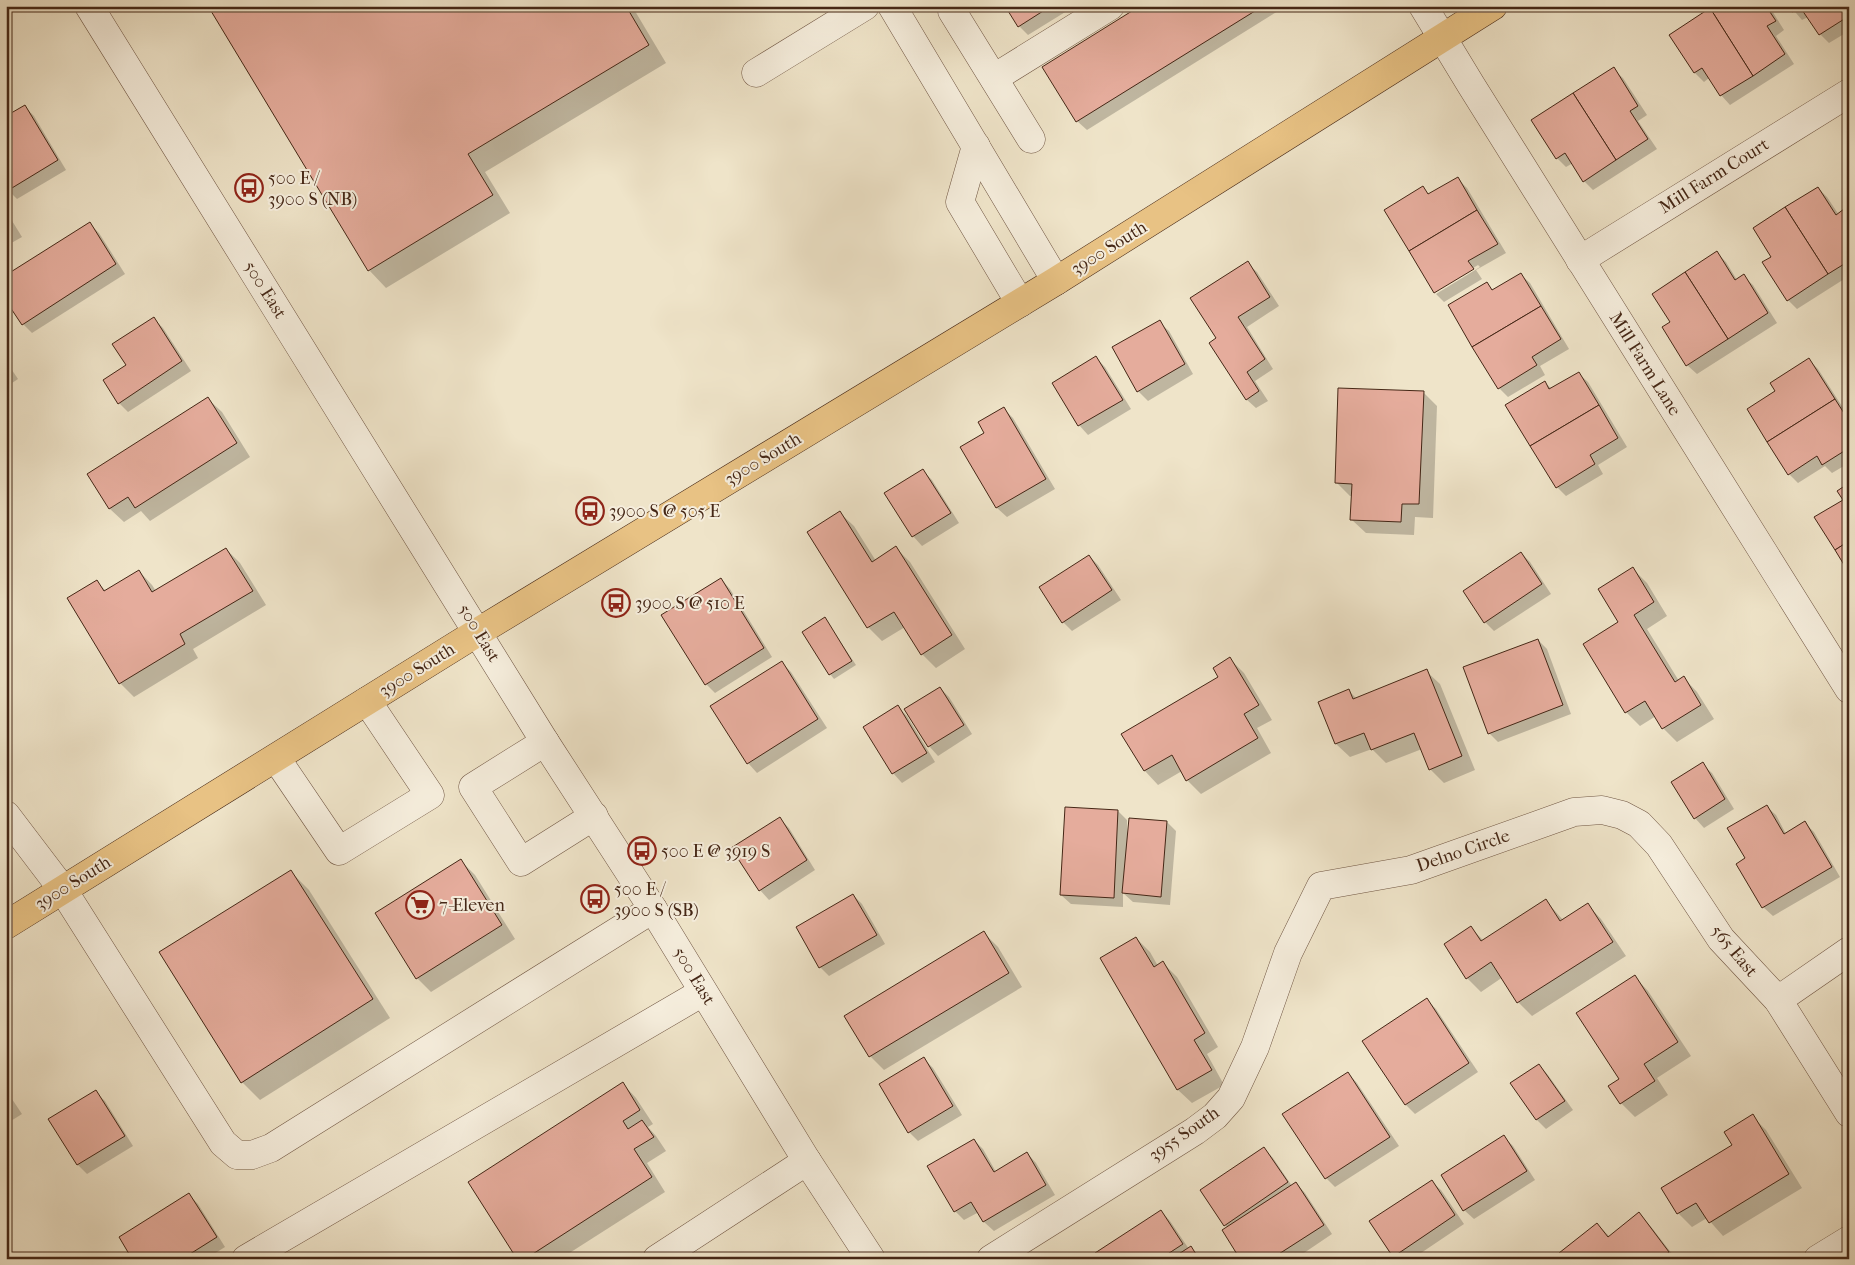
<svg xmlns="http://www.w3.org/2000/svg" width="1855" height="1265" viewBox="0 0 1855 1265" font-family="'IM FELL French Canon',serif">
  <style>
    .shadow { fill: #0003 }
    .building { fill: #e5ac9c; stroke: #452716 }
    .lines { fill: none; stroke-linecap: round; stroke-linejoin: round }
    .minor-casing { stroke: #705643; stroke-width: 29 }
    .major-casing { stroke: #452716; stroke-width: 29 }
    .minor { stroke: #f5eddc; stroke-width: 28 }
    .major { stroke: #e8c284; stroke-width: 28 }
    .labels { text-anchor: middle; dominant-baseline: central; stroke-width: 4; stroke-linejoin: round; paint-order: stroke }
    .street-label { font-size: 18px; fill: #452716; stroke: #f5eddc }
    .poi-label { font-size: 18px; fill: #452716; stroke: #f5eddc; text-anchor: start }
  </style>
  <rect width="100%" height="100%" fill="#efe4c9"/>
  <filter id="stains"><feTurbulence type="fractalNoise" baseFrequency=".004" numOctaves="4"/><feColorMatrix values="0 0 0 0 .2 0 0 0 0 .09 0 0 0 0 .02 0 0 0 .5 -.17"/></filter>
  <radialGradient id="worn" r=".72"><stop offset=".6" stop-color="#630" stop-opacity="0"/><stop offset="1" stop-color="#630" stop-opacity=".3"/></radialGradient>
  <g class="shadow">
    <polygon points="209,6 632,6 666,63 485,172 510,213 386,288 369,270"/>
    <polygon points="1007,6 1075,6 1028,35 1019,26"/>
    <polygon points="1143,6 1286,6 1087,130 1077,121 1044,68"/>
    <polygon points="1715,6 1769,6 1784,30 1776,36 1794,64 1730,105 1721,95 1709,78 1704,82 1695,73"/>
    <polygon points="1790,6 1849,6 1849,31 1829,43 1820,34 1808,17 1802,20"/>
    <polygon points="1613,69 1623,78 1647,115 1638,121 1657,149 1593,190 1584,181 1573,163 1566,167 1557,158"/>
    <polygon points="25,107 34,116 66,170 17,199 6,188 6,118"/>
    <polygon points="1457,178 1467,188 1506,253 1476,270 1482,279 1444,302 1436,294 1480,267 1478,265 1436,291 1436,293 1386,210 1423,188 1430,195"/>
    <polygon points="1818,188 1827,197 1839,215 1844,211 1849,215 1849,276 1797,309 1788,300 1772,257"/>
    <polygon points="6,211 22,237 6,246"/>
    <polygon points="90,224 99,233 125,274 32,333 23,324"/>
    <polygon points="1717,253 1726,262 1737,280 1743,276 1753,285 1777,323 1697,374 1687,365 1672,322"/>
    <polygon points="1247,263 1257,272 1279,306 1247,327 1273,369 1255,381 1268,401 1256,408 1246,399 1217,338"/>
    <polygon points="1520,274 1530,283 1569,349 1540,366 1545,375 1508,397 1499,388 1486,283 1494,291"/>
    <polygon points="153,318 163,328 191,371 128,412 119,403 127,366"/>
    <polygon points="1159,322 1169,331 1193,374 1148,401 1138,391 1114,348"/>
    <polygon points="1096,358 1105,367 1131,409 1088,435 1079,425 1053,383"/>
    <polygon points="1809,360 1818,369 1849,417 1849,463 1832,473 1825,466 1798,483 1789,474 1777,392"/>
    <polygon points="6,361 18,379 6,387"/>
    <polygon points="1578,373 1588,382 1627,447 1598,465 1603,474 1566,496 1557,487 1544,382 1552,389"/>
    <polygon points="1423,392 1437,406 1433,518 1415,517 1414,535 1366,533 1352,520 1353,496 1350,496 1336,482"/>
    <polygon points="208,399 222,412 250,457 150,521 141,511 124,522 110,509 89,474"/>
    <polygon points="1004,409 1013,418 1055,489 1007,517 997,508 962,447 986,433"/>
    <polygon points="923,471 932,480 959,523 922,546 913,536 886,494"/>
    <polygon points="840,513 854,526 876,561 896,548 910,562 965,649 936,668 922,654 905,627 882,641 868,627 809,532"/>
    <polygon points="226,549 240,563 266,605 193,649 198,658 134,697 120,683 97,582 106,591 139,571 152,585 156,591"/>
    <polygon points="1521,553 1530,562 1551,594 1494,631 1485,622 1465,591"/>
    <polygon points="1089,556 1098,565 1121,600 1072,631 1063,622"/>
    <polygon points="1633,569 1647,583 1667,616 1647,629 1679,681 1684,678 1697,692 1714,719 1677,742 1663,728 1656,716 1640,726 1626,712 1620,623"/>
    <polygon points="721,579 730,589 772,657 715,693 706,684"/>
    <polygon points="825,619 856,665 834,679 830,674"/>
    <polygon points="1538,640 1547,649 1571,714 1498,742 1489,733"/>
    <polygon points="1230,659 1244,673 1272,720 1257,728 1271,753 1201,794 1187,780 1182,771 1158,785 1145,771 1123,734 1220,677"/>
    <polygon points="782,663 791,672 827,728 757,773 748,763"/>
    <polygon points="1426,671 1440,684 1475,770 1444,783 1430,769 1422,749 1386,763 1372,749 1350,757 1336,744 1320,702 1349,691 1357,699"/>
    <polygon points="940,688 949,697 972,734 938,756 929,746"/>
    <polygon points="898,707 907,716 935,762 902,783 893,773"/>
    <polygon points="1702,764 1712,773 1734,809 1704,828 1695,818"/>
    <polygon points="1766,806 1776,815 1786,834 1805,823 1814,832 1840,877 1773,916 1763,907 1747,858"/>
    <polygon points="1118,811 1127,820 1127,833 1167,822 1176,831 1170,905 1133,902 1123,893 1123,907 1071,904 1061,895"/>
    <polygon points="780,819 789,828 815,870 769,900 760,890"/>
    <polygon points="461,861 475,875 515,939 431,992 417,978"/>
    <polygon points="291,872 309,890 390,1018 260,1100 242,1082"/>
    <polygon points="853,895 862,904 885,944 829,976 820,967"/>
    <polygon points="1546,901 1564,921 1588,905 1601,919 1626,956 1532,1016 1518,1002 1503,977 1481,992 1467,978 1471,928 1483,940"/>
    <polygon points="984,933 998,947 1022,987 884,1070 870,1056 846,1016"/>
    <polygon points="1136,938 1150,952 1158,966 1163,963 1177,977 1218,1047 1207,1054 1224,1085 1192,1103 1178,1090 1101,959"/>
    <polygon points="1635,977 1648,991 1691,1056 1657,1078 1668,1095 1635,1117 1621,1103 1621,1080"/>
    <polygon points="1427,1000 1436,1009 1478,1072 1415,1114 1406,1105"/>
    <polygon points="924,1059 933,1068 962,1115 918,1141 909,1132"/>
    <polygon points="1539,1065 1548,1075 1573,1110 1546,1129 1537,1120"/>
    <polygon points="1348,1073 1357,1083 1399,1146 1335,1187 1326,1178"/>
    <polygon points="623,1084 636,1098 653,1124 648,1127 656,1136 666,1151 647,1163 665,1192 560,1259 519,1259"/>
    <polygon points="6,1090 22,1114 6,1124"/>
    <polygon points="95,1092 105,1101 133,1146 87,1174 78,1165 50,1119"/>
    <polygon points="1752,1116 1766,1130 1802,1188 1723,1236 1707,1218 1692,1227 1678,1213 1663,1188 1734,1145"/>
    <polygon points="1504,1137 1513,1146 1535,1180 1474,1219 1464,1210 1442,1176"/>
    <polygon points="974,1140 983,1149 996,1172 1027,1153 1036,1163 1055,1195 994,1231 984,1222 979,1212 964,1220 955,1211"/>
    <polygon points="1264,1148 1273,1158 1292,1186 1296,1183 1305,1193 1332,1234 1295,1259 1242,1259 1228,1228 1225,1225"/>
    <polygon points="1431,1181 1441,1190 1464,1224 1415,1257 1417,1259 1397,1259 1394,1256"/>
    <polygon points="189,1195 198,1204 225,1247 206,1259 134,1259"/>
    <polygon points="1161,1211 1170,1221 1189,1249 1191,1248 1201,1259 1100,1259"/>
    <polygon points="1639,1214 1652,1228 1676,1259 1565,1259 1597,1224 1610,1237"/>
  </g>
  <g class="building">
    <polygon points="208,6 626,6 649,45 468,154 493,195 368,271"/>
    <polygon points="1005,6 1051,6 1018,27"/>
    <polygon points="1140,6 1263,6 1076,122 1042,67"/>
    <polygon points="1713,6 1766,6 1776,21 1767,26 1785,54 1753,76 1710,8"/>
    <polygon points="1788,6 1846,6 1849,10 1849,16 1819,35 1800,7 1792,12"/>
    <polygon points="1710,8 1753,76 1720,96 1702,68 1694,73 1669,35"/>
    <polygon points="1614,67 1638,106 1630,111 1648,139 1616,160 1573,93"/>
    <polygon points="1573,93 1616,160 1583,182 1565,153 1556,159 1531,120"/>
    <polygon points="25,105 58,160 7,191 6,116"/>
    <polygon points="1458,177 1477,210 1409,251 1384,210 1423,186 1428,194"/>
    <polygon points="1818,187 1836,215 1844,209 1849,216 1849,261 1828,274 1785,207"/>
    <polygon points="1785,207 1828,274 1787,301 1762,262 1771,257 1753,228"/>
    <polygon points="1477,210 1498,244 1468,261 1474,269 1434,293 1409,251"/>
    <polygon points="90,222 116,264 22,325 6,301 6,275"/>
    <polygon points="1717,251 1735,280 1744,274 1768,313 1728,339 1685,272"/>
    <polygon points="1248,261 1270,297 1238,317 1265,359 1247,372 1259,391 1246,400 1209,343 1216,338 1190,298"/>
    <polygon points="1685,272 1728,339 1686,366 1662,327 1670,322 1652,294"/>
    <polygon points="1521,273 1541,306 1472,347 1448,305 1487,282 1492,290"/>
    <polygon points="1541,306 1561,339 1532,357 1537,365 1498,389 1472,347"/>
    <polygon points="154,317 182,361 118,404 103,380 126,365 112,344"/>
    <polygon points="1160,320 1185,364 1137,392 1112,347"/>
    <polygon points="1096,356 1123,400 1078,426 1052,383"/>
    <polygon points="1809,358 1835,399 1767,442 1747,409 1775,391 1770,383"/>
    <polygon points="1579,372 1599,405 1530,446 1505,405 1545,381 1549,389"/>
    <polygon points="1338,388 1424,391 1419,504 1402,504 1401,522 1350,520 1352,484 1335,483"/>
    <polygon points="208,397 237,443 135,508 128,497 109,509 87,474"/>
    <polygon points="1835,399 1849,421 1849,448 1822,465 1817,456 1788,475 1767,442"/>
    <polygon points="1599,405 1618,438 1590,455 1595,464 1556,488 1530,446"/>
    <polygon points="1004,407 1046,479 996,508 960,447 984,433 978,422"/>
    <polygon points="923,469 951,513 912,537 884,493"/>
    <polygon points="1849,483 1849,541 1835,550 1814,517 1843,500 1837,491"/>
    <polygon points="840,511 872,562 896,546 952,635 921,655 894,612 867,628 807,532"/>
    <polygon points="1849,541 1849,573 1835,550"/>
    <polygon points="226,548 253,591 180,634 185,644 119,684 67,598 97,580 104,591 139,570 152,592"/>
    <polygon points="1521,552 1542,584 1484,623 1463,591"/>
    <polygon points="1089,555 1112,590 1062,623 1039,587"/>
    <polygon points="1633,567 1654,602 1634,615 1675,682 1684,676 1701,705 1662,729 1645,701 1625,713 1583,644 1618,622 1598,589"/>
    <polygon points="721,578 764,648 705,685 661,615"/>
    <polygon points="825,617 852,661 829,675 802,632"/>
    <polygon points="1538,639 1563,705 1488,734 1463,667"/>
    <polygon points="1230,657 1259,705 1244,714 1258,738 1186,781 1172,755 1144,771 1121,734 1218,677 1213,668"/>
    <polygon points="782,661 818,719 747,764 710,706"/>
    <polygon points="1427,669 1462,756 1429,770 1414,733 1371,750 1364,733 1335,744 1318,702 1349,689 1353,699"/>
    <polygon points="940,687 964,725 928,747 904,709"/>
    <polygon points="898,705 927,753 892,774 863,727"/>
    <polygon points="1703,762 1725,799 1694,819 1671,782"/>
    <polygon points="1767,805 1784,834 1805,821 1832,867 1762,908 1736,864 1745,858 1727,828"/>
    <polygon points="1065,807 1118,810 1114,898 1060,895"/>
    <polygon points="780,817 807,860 759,891 731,848"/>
    <polygon points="1129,818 1167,821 1161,897 1122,893"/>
    <polygon points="461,859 502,925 416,979 375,913"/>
    <polygon points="291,870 373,999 241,1083 159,952"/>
    <polygon points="853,894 877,935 819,968 796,927"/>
    <polygon points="1546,899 1560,921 1588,903 1613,942 1517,1003 1491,962 1466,979 1444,944 1471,926 1481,941"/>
    <polygon points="984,931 1009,973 869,1057 844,1016"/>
    <polygon points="1136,937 1154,967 1163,961 1205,1033 1194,1040 1212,1070 1177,1090 1100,958"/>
    <polygon points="1635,975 1678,1042 1644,1064 1655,1081 1620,1104 1608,1086 1619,1079 1576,1013"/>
    <polygon points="1427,998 1469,1063 1405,1105 1362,1041"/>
    <polygon points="924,1057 953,1106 908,1133 879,1084"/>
    <polygon points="1539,1064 1565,1101 1536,1120 1510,1083"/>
    <polygon points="1348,1072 1390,1137 1325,1179 1282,1114"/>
    <polygon points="623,1082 640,1110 623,1121 628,1129 642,1120 654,1137 634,1149 652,1177 525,1259 517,1259 468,1182"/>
    <polygon points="96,1090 125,1136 77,1165 48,1119"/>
    <polygon points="1753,1114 1789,1174 1709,1223 1696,1203 1677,1214 1661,1188 1732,1145 1724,1132"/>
    <polygon points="1504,1135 1527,1171 1463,1211 1441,1175"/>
    <polygon points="974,1139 994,1172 1027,1152 1046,1185 983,1222 971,1202 954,1212 927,1166"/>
    <polygon points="1264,1147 1288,1182 1224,1226 1200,1190"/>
    <polygon points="1432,1180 1455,1215 1393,1257 1369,1221"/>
    <polygon points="1296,1182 1324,1225 1271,1259 1240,1259 1222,1230"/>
    <polygon points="189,1193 217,1237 182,1259 132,1259 119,1237"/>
    <polygon points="1161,1210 1183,1244 1160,1259 1098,1259 1095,1253"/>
    <polygon points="1639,1212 1669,1252 1661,1259 1563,1259 1559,1253 1597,1223 1608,1237"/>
    <polygon points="1191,1246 1199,1259 1171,1259"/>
  </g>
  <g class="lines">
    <defs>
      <g id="minor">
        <polyline points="89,6 545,742 653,909 807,1161 871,1259"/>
        <polyline points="892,6 1056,281"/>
        <polyline points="1423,6 1471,85 1849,689"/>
        <polyline points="952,11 1031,139"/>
        <polyline points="756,73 865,6"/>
        <polyline points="994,78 1110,6"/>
        <polyline points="976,146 960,202 1020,303"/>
        <polyline points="1580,260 1849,93"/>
        <polyline points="545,742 473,787 521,862 594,816"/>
        <polyline points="276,758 339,851 430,795 367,701"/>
        <polyline points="6,815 63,890 223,1143 237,1155 252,1155 271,1148 653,909"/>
        <polyline points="1778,1000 1849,951"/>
        <polyline points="246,1259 703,992"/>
        <polyline points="657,1259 807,1161"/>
        <polyline points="991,1259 1195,1131 1215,1116 1231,1098 1255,1047 1288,953 1321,886 1411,870 1574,812 1602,810 1622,815 1639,824 1659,845 1721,939 1778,1000 1849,1113"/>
        <polyline points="1818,1259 1849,1240"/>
      </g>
      <polyline id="major" points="6,925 478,632 1056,281 1493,6"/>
    </defs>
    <use href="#minor" class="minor-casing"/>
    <use href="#major" class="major-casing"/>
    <use href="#minor" class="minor"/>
    <use href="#major" class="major"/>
  </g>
  <defs>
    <symbol id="bus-ring" viewBox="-11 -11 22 22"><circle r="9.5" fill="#f5eddc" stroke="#8f2418" stroke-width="1.5"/><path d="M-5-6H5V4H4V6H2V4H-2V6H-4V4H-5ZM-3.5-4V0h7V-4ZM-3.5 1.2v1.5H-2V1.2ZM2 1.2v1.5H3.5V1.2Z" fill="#8f2418"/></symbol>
    <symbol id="supermarket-ring" viewBox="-11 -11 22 22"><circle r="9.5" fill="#f5eddc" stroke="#8f2418" stroke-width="1.5"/><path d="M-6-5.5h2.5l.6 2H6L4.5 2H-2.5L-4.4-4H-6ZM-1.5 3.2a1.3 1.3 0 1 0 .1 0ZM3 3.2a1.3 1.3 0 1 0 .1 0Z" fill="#8f2418"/></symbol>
  </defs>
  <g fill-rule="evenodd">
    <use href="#bus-ring" x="233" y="172" width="32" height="32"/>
    <use href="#bus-ring" x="574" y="495" width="32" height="32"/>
    <use href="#bus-ring" x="600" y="587" width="32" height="32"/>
    <use href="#bus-ring" x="626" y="835" width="32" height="32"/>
    <use href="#bus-ring" x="579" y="883" width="32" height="32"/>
    <use href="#supermarket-ring" x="404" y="889" width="32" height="32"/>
  </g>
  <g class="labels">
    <g class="street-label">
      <text transform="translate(1714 176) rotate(-32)">Mill Farm Court</text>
      <text transform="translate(1109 248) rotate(-32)">3900 South</text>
      <text transform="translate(265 290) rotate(58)">500 East</text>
      <text transform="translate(1645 364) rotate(58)">Mill Farm Lane</text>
      <text transform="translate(763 459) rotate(-31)">3900 South</text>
      <text transform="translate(479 633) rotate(59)">500 East</text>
      <text transform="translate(417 670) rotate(-32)">3900 South</text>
      <text transform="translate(1463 851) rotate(-19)">Delno Circle</text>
      <text transform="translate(73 883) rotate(-32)">3900 South</text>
      <text transform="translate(1734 951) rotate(50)">565 East</text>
      <text transform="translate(694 976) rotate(59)">500 East</text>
      <text transform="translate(1184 1134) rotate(-35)">3955 South</text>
    </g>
    <g class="poi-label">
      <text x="268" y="178">500 E /<tspan x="268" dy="21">3900 S (NB)</tspan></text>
      <text x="609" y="511">3900 S @ 505 E</text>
      <text x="635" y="603">3900 S @ 510 E</text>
      <text x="661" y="851">500 E @ 3919 S</text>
      <text x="614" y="889">500 E /<tspan x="614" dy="21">3900 S (SB)</tspan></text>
      <text x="439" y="905">7-Eleven</text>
    </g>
  </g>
  <rect width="1855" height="1265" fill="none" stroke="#efe4c9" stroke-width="25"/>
  <rect x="8" y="8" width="1840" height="1250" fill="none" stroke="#452716" stroke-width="2.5"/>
  <rect x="12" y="12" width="1830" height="1240" fill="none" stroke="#452716"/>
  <rect width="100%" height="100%" filter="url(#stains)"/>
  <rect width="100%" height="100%" fill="url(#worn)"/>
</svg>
